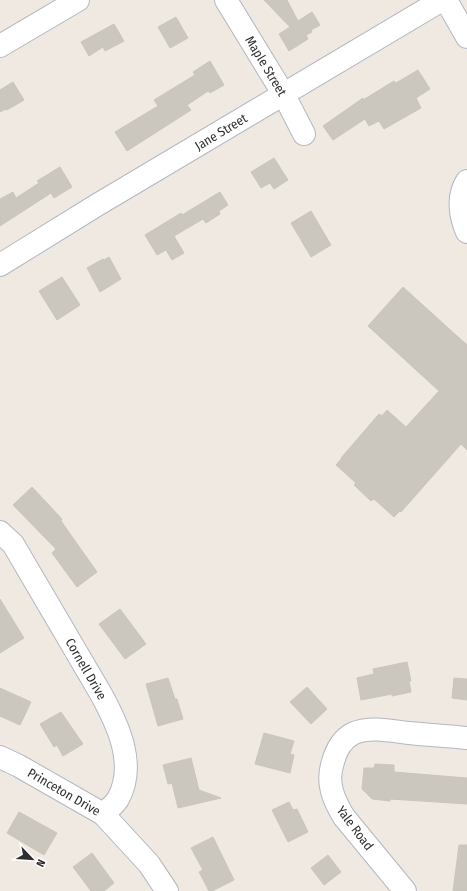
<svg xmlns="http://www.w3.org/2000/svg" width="467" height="891" viewBox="0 0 467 891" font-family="'Fira Sans Condensed',sans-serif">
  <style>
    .building { fill: #cbc7bf; stroke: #cbc5ba }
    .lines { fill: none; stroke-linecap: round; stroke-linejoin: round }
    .minor-casing { stroke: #b4b7c1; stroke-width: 24 }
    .minor { stroke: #fff; stroke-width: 22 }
    .labels { text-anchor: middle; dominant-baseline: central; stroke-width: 3.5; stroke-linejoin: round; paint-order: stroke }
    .street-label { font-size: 13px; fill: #2e2e2e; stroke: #fff }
  </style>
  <rect width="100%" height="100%" fill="#efe9e1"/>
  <g class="building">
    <polygon points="264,0 287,0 298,21 312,12 320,25 311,30 312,32 306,35 308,39 289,51 279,34 290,27"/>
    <polygon points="176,17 188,38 170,48 158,27"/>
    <polygon points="114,24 124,41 105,51 103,47 89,56 81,42"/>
    <polygon points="210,61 224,85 210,93 208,91 187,105 191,110 127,151 115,132 158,106 154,100 195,75 193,72"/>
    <polygon points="418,70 430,89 416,98 421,108 384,129 379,121 369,126 365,119 333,140 323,126 363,98 363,100 394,81 396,83"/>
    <polygon points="13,82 24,100 7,110 6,109 0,112 0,90"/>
    <polygon points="274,158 288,180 274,189 270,183 261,188 251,172"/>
    <polygon points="60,167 72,187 54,198 51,193 0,226 0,199 13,192 16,198 39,183 37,181"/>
    <polygon points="220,192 228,205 219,211 220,214 206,223 203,219 174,236 184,253 172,260 166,250 157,255 145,235 181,213 182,215"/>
    <polygon points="311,211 331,245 311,257 291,223"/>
    <polygon points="109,257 121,279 100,292 87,268 103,259 104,260"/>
    <polygon points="62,277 80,305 57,320 39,291"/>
    <polygon points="403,287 467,345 467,450 461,444 401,512 400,511 394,517 374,499 371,501 354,485 356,483 336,465 342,458 341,458 379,414 382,416 387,410 406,427 439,391 368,326"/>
    <polygon points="32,487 62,519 61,521 97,572 77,587 52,553 56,549 13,505"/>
    <polygon points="0,599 24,638 0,653"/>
    <polygon points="120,609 146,644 125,659 99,624"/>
    <polygon points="407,662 411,681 409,681 411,692 392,696 392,694 361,700 357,678 374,674 373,669"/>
    <polygon points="168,678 175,699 177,699 183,719 158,726 146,684"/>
    <polygon points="454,678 467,679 467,700 452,698"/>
    <polygon points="307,687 327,709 311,724 290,702"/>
    <polygon points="0,688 31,702 20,725 0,716"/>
    <polygon points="61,712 83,744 63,756 57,745 54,747 40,724"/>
    <polygon points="264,733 294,741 290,754 294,755 290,773 255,764"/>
    <polygon points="191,758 199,790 221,798 178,808 172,783 168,784 163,765"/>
    <polygon points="375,764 394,765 394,772 467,778 467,804 390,799 390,801 372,799 362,789 364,768 374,768"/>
    <polygon points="289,802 293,810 297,809 308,832 288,842 272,810"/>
    <polygon points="19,812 57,833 44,855 7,833"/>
    <polygon points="213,837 234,880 212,891 209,891 199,872 203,870 191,848"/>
    <polygon points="459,845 467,845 467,891 453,891"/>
    <polygon points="92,853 114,883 104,891 91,891 73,867"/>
    <polygon points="328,855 341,872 324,885 311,868"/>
  </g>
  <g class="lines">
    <defs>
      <g id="minor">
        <polyline points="226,0 284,95 304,134"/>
        <polyline points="446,0 467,37"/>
        <polyline points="0,46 78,0"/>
        <path d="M467 181C457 196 460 216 467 232"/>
        <polyline points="0,265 97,205 442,0"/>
        <path d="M0 532 13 544 101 694C118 725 137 765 118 799 114 805 108 810 103 814"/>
        <polyline points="0,757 19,766 103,814 149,864 167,891"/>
        <path d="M405 891 344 817C333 799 326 782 333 762 336 750 343 738 354 733 370 726 392 731 409 733 428 735 448 736 467 738"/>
      </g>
    </defs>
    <use href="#minor" class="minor-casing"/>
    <use href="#minor" class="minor"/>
  </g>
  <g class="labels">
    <g class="street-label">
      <text transform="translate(266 66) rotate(59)">Maple Street</text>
      <text transform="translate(221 132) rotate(-31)">Jane Street</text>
      <text transform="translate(86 669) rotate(60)">Cornell Drive</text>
      <text transform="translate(64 792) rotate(30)">Princeton Drive</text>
      <text transform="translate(355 828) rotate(53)">Yale Road</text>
    </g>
  </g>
  <g transform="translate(32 859) rotate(115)" stroke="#ffffff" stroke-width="3" paint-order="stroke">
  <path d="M0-3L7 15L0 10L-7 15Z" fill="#2e2e2e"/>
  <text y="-6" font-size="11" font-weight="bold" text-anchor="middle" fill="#2e2e2e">N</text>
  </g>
</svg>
